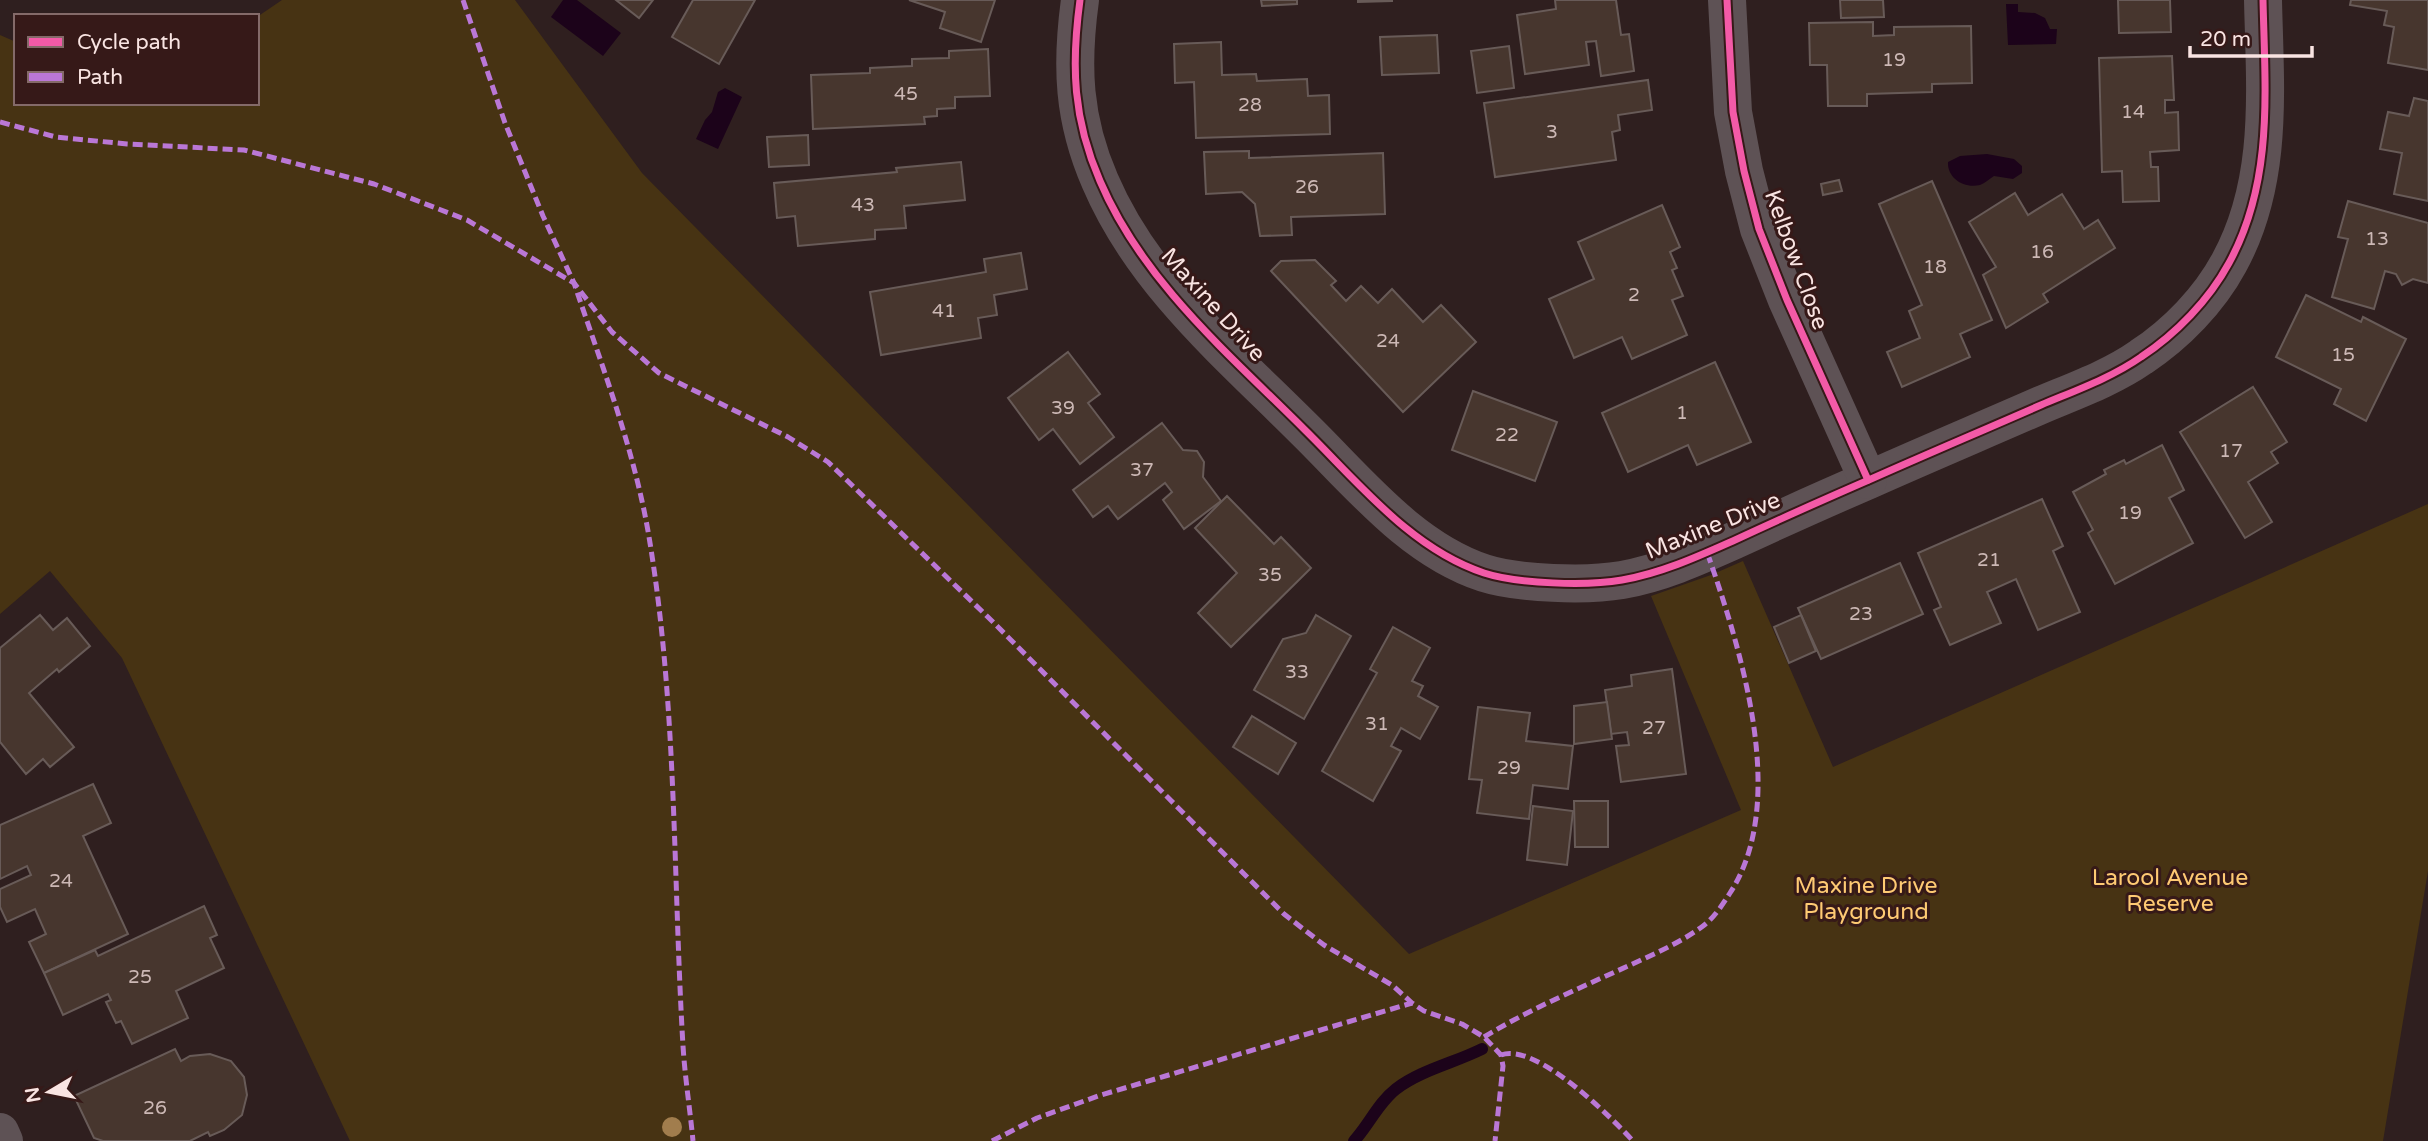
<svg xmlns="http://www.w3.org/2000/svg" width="2428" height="1141" viewBox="0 0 2428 1141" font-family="'Varela Round',sans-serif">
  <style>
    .green { fill: #473313 }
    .water { fill: #1c031a }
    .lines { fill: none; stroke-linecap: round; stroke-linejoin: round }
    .stream { stroke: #1c031a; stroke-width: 12 }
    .building { fill: #47362e; stroke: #685b58; stroke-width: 2 }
    .minor { stroke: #5e5255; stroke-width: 38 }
    .quiet { stroke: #ba77d6; stroke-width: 5; stroke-dasharray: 10 5; stroke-linecap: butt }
    .cycleway-casing { stroke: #361918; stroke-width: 11 }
    .cycleway { stroke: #f35aa7; stroke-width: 7 }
    .tree { fill: #a17d4d }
    .labels { text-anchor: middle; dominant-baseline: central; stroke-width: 6; stroke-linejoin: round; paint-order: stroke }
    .number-label { font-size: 19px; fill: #ccb8b5 }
    .street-label { font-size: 23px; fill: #f9e4e2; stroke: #361918 }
    .park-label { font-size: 23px; fill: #feca73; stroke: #361918 }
  </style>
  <rect width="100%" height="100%" fill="#2f1f1f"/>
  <polygon class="green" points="282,0 515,0 642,173 1409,954 1741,810 1651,596 1711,575 1743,561 1833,767 2428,504 2428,871 2383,1141 350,1141 122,658 50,571 0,614 0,35 16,42 16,103 257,103 257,17"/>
  <g class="water">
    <polygon points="563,0 577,0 621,33 603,56 551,17"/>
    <polygon points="2006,4 2018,4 2018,12 2035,13 2045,18 2050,29 2057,29 2056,44 2008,45"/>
    <polygon points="725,88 742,97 718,149 696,139 705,120 712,112 718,92"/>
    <path d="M1987 154 2014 159 2022 166V173L2013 179 1994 176C1989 179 1985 183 1980 185 1964 189 1947 178 1948 162L1960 156Z"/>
  </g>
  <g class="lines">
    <path class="stream" d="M1354 1141C1369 1125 1378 1103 1396 1089 1421 1070 1454 1063 1482 1049"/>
  </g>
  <g class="building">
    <polygon points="616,0 653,0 639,18"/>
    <polygon points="693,0 755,0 719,64 672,37"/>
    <polygon points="909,0 995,0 981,42 940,28 945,12"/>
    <polygon points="1261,0 1297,0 1297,4 1262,6"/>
    <polygon points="1358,0 1392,0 1392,1 1358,2"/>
    <polygon points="1555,0 1616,0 1621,35 1629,34 1634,71 1601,76 1596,41 1586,42 1589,65 1525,74 1517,15 1556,9"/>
    <polygon points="1840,0 1883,0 1884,17 1841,18"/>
    <polygon points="2118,0 2170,0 2171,32 2119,33"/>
    <polygon points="2351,0 2428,0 2428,70 2388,63 2394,27 2384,25 2387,11 2350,5"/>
    <polygon points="1873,22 1873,36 1894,35 1894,27 1971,26 1972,83 1932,84 1932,92 1867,94 1867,106 1828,106 1827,65 1810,65 1809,23"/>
    <polygon points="1437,35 1439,73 1382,75 1380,37"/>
    <polygon points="1221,42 1222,75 1256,74 1257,81 1307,79 1308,96 1329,95 1330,134 1196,138 1194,82 1175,83 1174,44"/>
    <polygon points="1509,46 1514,88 1477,93 1471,51"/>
    <polygon points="988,49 990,96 955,97 955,108 937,109 937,116 924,117 925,124 813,129 811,75 870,73 870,68 912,66 912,59 949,58 949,51"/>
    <polygon points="2172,56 2174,100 2165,100 2165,113 2178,112 2179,150 2150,152 2151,167 2158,167 2159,201 2123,202 2122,171 2102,172 2099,58"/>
    <polygon points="1648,80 1652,110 1618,115 1620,130 1612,132 1616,160 1495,177 1484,103"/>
    <polygon points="2414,98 2428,101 2428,201 2394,194 2402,153 2380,149 2388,112 2409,116"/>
    <polygon points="808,135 809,165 769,167 767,137"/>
    <polygon points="1249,151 1249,158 1383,153 1385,214 1291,217 1292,235 1260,236 1255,204 1242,192 1206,194 1204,152"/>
    <polygon points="961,162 965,200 904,206 906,228 875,230 875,239 798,246 795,216 777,218 774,183 897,172 896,168"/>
    <polygon points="1839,180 1842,191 1823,195 1821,184"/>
    <polygon points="1932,181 1992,320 1960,334 1970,357 1902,387 1887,352 1920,338 1909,311 1922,305 1879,204"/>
    <polygon points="2015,193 2028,215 2062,194 2084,229 2098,220 2115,248 2043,294 2048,302 2006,328 1983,275 1996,267 1969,222"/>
    <polygon points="2348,201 2428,223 2428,283 2413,279 2402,285 2396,274 2385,271 2374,309 2332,297 2348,239 2338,237"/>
    <polygon points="1662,205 1680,247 1670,252 1677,268 1672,270 1683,296 1672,300 1687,335 1632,359 1622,337 1574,358 1549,299 1594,279 1578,242"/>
    <polygon points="1021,253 1027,289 994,295 997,315 978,318 981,338 881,355 870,292 986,272 984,259"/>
    <polygon points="1315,260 1336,281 1331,285 1346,301 1361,286 1378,303 1392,289 1423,322 1441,305 1476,342 1403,412 1271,271 1281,261"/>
    <polygon points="2306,295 2361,322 2363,317 2406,339 2366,421 2334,404 2341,389 2276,357"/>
    <polygon points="1068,352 1100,394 1088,403 1114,437 1080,464 1053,429 1039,440 1008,398"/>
    <polygon points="1715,362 1751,442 1697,465 1688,445 1628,472 1602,413"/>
    <polygon points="2253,387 2287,442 2271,452 2278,463 2248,482 2272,522 2245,538 2180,432"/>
    <polygon points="1473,391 1557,422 1535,481 1452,450"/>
    <polygon points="1162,423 1183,450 1197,451 1204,462 1203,477 1221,501 1184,529 1163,500 1172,492 1165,483 1118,519 1108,506 1093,517 1073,490"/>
    <polygon points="2162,445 2184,490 2169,498 2193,543 2115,584 2088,533 2093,530 2073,492 2106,474 2104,470 2124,460 2126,464"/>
    <polygon points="1227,496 1274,544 1281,537 1311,568 1231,647 1198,613 1237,573 1195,528"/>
    <polygon points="2042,499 2063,546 2053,551 2080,612 2038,630 2016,579 1987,592 2001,623 1950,645 1934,610 1941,607 1918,553"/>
    <polygon points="1900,563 1923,614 1821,659 1798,608"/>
    <polygon points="40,615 53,630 67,618 90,646 59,672 57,669 29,693 74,747 50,767 43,759 26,774 0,742 0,648"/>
    <polygon points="1316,615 1351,636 1304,719 1254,690 1283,639 1306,633"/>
    <polygon points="1801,615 1816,651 1789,663 1774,627"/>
    <polygon points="1393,627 1430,648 1412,681 1423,686 1418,696 1438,707 1420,739 1401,728 1391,746 1401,751 1373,801 1322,771 1377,673 1370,669"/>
    <polygon points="1672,669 1686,774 1621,782 1616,746 1629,745 1627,732 1611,734 1605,690 1632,686 1631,675"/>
    <polygon points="1607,702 1612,739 1574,744 1574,706"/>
    <polygon points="1478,707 1530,713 1526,741 1573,746 1568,789 1533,785 1529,819 1477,813 1482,780 1469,779"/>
    <polygon points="1252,716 1296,743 1278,774 1233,747"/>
    <polygon points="93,784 111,823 83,836 128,934 44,973 29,942 46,934 35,909 7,922 0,907 0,889 31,875 27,866 0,879 0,825"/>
    <polygon points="1574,801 1608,801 1608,847 1575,847"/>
    <polygon points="1533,806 1573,811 1567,865 1527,860"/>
    <polygon points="204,906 217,935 210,938 224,968 176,991 188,1018 132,1044 121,1021 116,1023 106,1002 111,1000 108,994 63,1015 44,973 95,950 98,956"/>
    <polygon points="175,1049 181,1061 190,1056 210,1054 231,1061 244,1077 247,1095 242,1115 224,1130 210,1136 208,1132 190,1141 103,1141 94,1138 74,1096"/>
  </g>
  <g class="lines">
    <g class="minor">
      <path d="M1080 0C1071 66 1073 119 1100 181 1143 282 1229 354 1305 430 1358 482 1411 549 1484 573 1518 584 1587 586 1622 580 1662 573 1699 556 1735 540 1780 519 1825 499 1871 479 1927 454 1984 430 2041 405 2074 391 2111 378 2141 357 2176 334 2209 300 2229 263 2274 181 2265 90 2263 0"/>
      <polyline points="1727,0 1733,112 1744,171 1759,229 1787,300 1868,480"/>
      <polyline points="0,1132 4,1141"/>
    </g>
    <g class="quiet">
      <polyline points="463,0 505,123 543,216 574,283 612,332 659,373 788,437 828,462 993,622 1284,914 1324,945 1392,985 1412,1003 1424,1011 1462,1024 1484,1037 1501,1055 1503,1066 1495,1141"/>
      <path d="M0 122 56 137 127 144 244 150 374 184 467 220 574 283C603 369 636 454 650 543 677 709 673 878 683 1046 685 1078 690 1109 693 1141"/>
      <path d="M1484 1037C1530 1009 1580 988 1628 966 1654 954 1680 943 1703 926 1714 918 1723 904 1730 893 1790 801 1740 647 1707 552"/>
      <path d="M1501 1055C1536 1042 1611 1117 1633 1141"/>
      <polyline points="992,1141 1037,1118 1101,1095 1412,1003"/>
    </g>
    <defs>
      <g id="cycleway">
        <path d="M1080 0C1071 66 1073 119 1100 181 1143 282 1229 354 1305 430 1358 482 1411 549 1484 573 1518 584 1587 586 1622 580 1662 573 1699 556 1735 540 1780 519 1825 499 1871 479 1927 454 1984 430 2041 405 2074 391 2111 378 2141 357 2176 334 2209 300 2229 263 2274 181 2265 90 2263 0"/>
        <polyline points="1727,0 1733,112 1744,171 1759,229 1787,300 1868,480"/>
      </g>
    </defs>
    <use href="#cycleway" class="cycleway-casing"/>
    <use href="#cycleway" class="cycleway"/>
  </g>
  <circle class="tree" cx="672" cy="1127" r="10"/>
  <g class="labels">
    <g class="number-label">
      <text x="1894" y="60">19</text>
      <text x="906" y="94">45</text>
      <text x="1250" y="105">28</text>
      <text x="2133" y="112">14</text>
      <text x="1552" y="132">3</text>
      <text x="1307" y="187">26</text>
      <text x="863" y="205">43</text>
      <text x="2377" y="239">13</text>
      <text x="2042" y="252">16</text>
      <text x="1935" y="267">18</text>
      <text x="1634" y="295">2</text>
      <text x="944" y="311">41</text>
      <text x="1388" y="341">24</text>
      <text x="2343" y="355">15</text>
      <text x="1063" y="408">39</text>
      <text x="1682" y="413">1</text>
      <text x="1507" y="435">22</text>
      <text x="2231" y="451">17</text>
      <text x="1142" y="470">37</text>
      <text x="2130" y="513">19</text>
      <text x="1989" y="560">21</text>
      <text x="1270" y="575">35</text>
      <text x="1861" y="614">23</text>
      <text x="1297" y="672">33</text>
      <text x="1377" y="724">31</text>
      <text x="1654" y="728">27</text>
      <text x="1509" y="768">29</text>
      <text x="61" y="881">24</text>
      <text x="140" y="977">25</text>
      <text x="155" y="1108">26</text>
    </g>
    <g class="street-label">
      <text transform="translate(1796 260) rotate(70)">Kelbow Close</text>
      <text transform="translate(1213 305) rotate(48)">Maxine Drive</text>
      <text transform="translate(1713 526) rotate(-22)">Maxine Drive</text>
    </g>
    <g class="park-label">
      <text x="2170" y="878">Larool Avenue<tspan x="2170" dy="26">Reserve</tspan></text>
      <text x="1866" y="886">Maxine Drive<tspan x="1866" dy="26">Playground</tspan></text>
    </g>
  </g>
  <rect x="14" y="14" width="245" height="91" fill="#361918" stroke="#846a69" stroke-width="2"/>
  <rect x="28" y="37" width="35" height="10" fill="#f35aa7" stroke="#846a69" stroke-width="2"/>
  <text x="77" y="49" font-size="21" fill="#f9e4e2">Cycle path</text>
  <rect x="28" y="72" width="35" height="10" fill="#ba77d6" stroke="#846a69" stroke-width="2"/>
  <text x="77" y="84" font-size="21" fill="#f9e4e2">Path</text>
  <g transform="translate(49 1092) rotate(260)" stroke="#361918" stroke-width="5" paint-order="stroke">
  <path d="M0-5L12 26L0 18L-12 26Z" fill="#f9e4e2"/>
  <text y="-10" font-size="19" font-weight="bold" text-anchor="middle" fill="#f9e4e2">N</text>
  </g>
  <path d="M2190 46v10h122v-10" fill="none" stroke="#f9e4e2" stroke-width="3.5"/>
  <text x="2200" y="46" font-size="21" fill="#f9e4e2" stroke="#361918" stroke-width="5" paint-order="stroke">20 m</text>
</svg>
